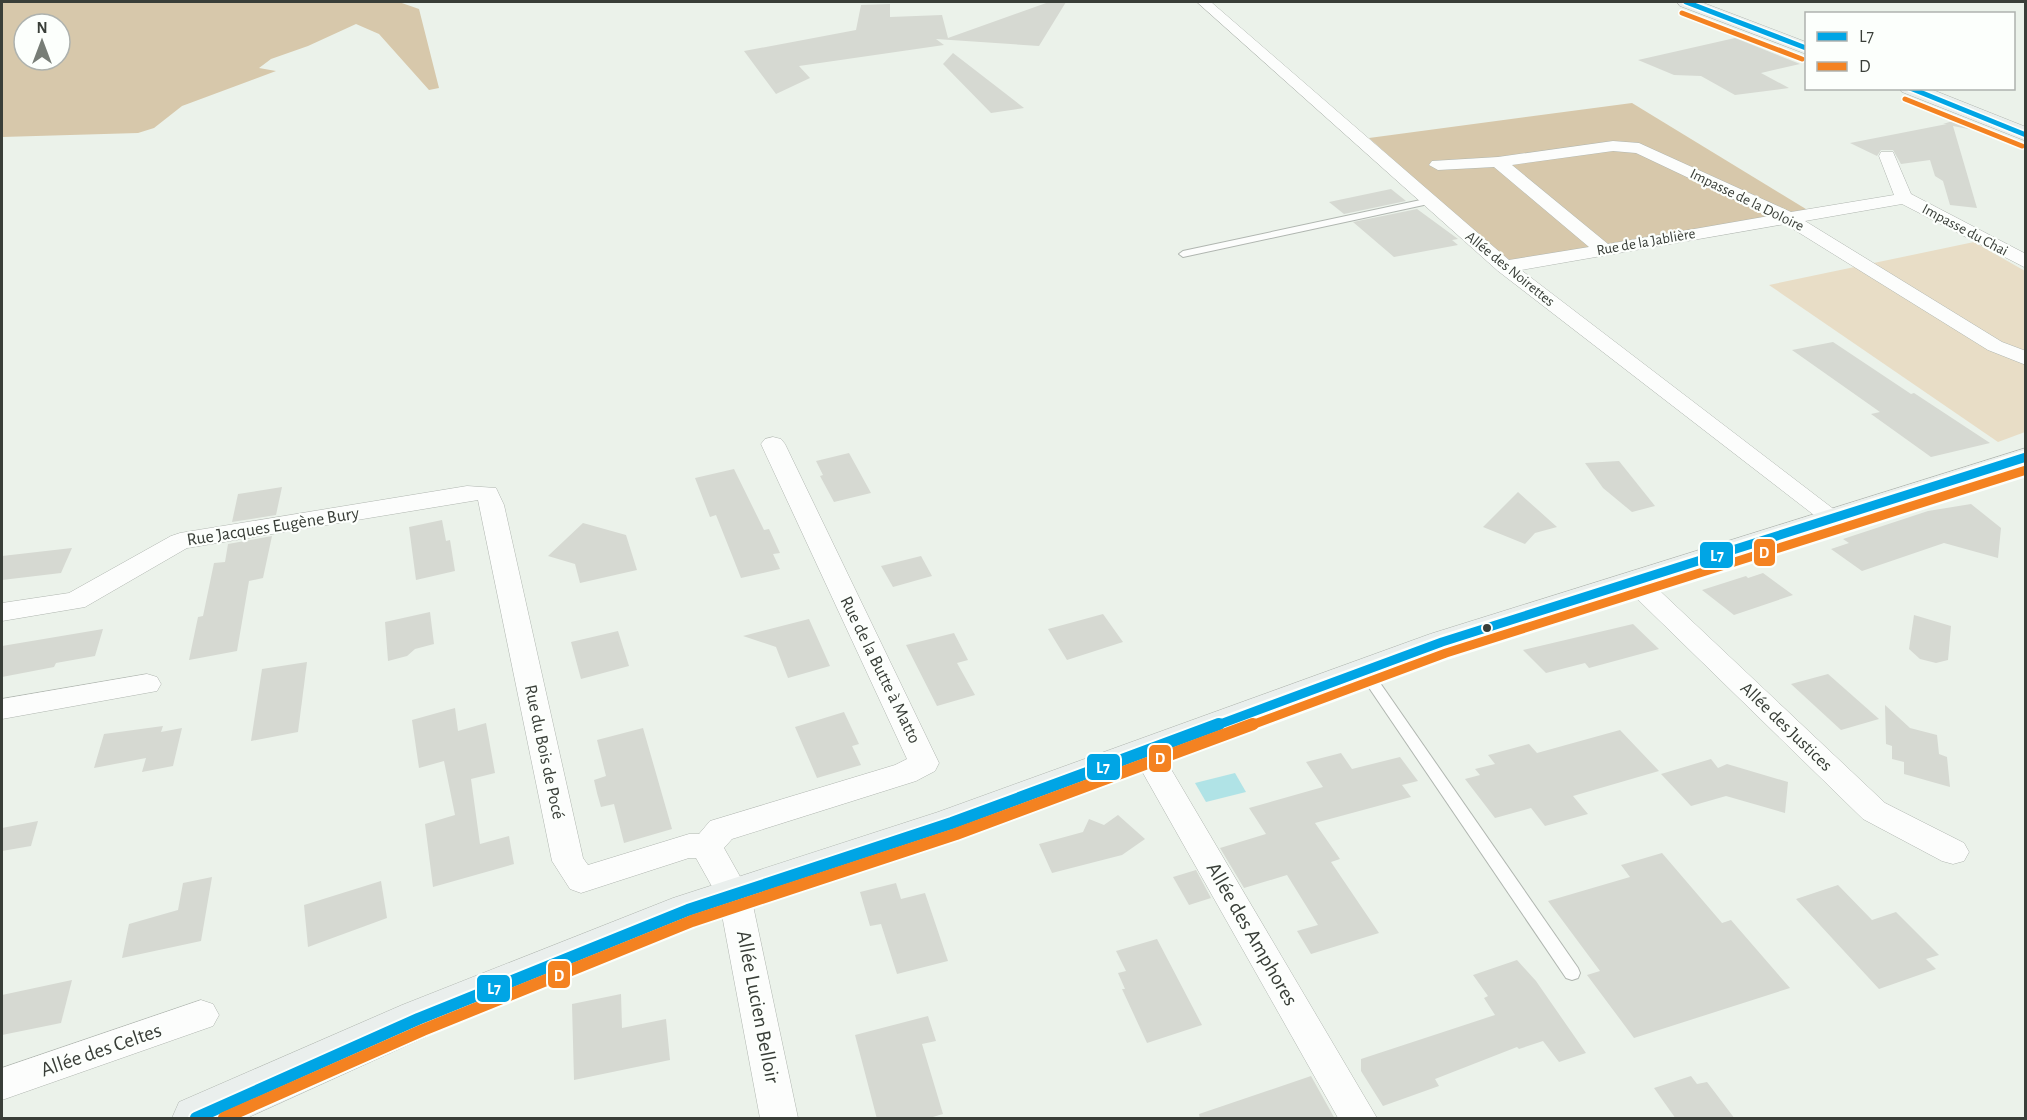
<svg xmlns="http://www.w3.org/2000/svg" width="2027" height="1120" viewBox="0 0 2027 1120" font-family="'Alegreya Sans',sans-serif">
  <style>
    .green { fill: #e8ddc6 }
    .forest { fill: #d7c8ab; fill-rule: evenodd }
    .water { fill: #b0e3e6 }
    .building { fill: #d6d9d2 }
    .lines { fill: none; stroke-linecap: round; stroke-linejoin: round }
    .lane-casing { stroke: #b0b6b0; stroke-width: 2 }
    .street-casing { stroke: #b0b6b0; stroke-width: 1 }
    .secondary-casing { stroke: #b0b6b0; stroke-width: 1 }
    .lane { fill: #fcfdfc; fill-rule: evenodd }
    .street { fill: #fcfdfc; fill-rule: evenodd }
    .secondary { fill: #eaefed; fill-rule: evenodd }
    .bus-1-far2-casing { stroke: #fcfffc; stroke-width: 8 }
    .bus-1-far1-casing { stroke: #fcfffc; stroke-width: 14 }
    .bus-1-casing { stroke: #fcfffc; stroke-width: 16 }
    .bus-2-far2-casing { stroke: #fcfffc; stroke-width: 8 }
    .bus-2-far1-casing { stroke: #fcfffc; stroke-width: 14 }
    .bus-2-casing { stroke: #fcfffc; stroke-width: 16 }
    .bus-1-far2 { stroke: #00a5e5; stroke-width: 5 }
    .bus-1-far1 { stroke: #00a5e5; stroke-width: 9 }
    .bus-1 { stroke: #00a5e5; stroke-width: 12 }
    .bus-2-far2 { stroke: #f48221; stroke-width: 5 }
    .bus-2-far1 { stroke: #f48221; stroke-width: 9 }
    .bus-2 { stroke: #f48221; stroke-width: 12 }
    .bus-dot { fill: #393e38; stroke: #fcfffc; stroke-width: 2 }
    .labels { text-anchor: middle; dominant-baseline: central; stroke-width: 4.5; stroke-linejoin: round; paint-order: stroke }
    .far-street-label { font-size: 15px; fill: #393e38; stroke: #fcfffc }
    .street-label { font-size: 18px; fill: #393e38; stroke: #fcfffc }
    .near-street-label { font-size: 21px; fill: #393e38; stroke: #fcfffc }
    .line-badge { stroke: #fcfffc; stroke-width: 2 }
    .badge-label { font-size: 16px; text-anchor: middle; font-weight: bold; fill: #fff }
  </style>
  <rect width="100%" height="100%" fill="#ebf2ea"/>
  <polygon class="green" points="1974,242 2025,271 2025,432 1998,442 1769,285"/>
  <g class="forest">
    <path d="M2 2H399L419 9 439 88 429 90 379 34 356 24 308 46 271 59 259 68 276 71 182 106 154 128 138 133 2 137ZM24 24H60V60H24Z"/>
    <polygon points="1632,103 1819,217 1516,270 1369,138"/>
  </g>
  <polygon class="water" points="1235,773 1246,792 1206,802 1195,783"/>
  <g class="building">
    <polygon points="1049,2 1066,2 1039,46 936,39 944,45 799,66 810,78 776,94 744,51 856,30 861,5 890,4 890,17 942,15 948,38"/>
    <polygon points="1735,38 1800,64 1761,73 1789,88 1735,95 1701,76 1674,75 1638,60"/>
    <polygon points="953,53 1024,108 991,113 943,64"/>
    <polygon points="1962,118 2000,133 1999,135 1953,126 1977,208 1950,205 1943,181 1935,176 1930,160 1901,164 1893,150 1881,150 1877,156 1850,143 1947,124 1943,124"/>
    <polygon points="1391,189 1406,201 1344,214 1329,202"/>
    <polygon points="1417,209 1458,239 1452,240 1458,245 1394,257 1353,222"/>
    <polygon points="1833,342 1911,394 1914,393 1990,443 1931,457 1871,414 1880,412 1792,350"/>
    <polygon points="849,453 871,493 834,502 820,476 823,475 816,461"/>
    <polygon points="1619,461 1655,506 1632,512 1603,488 1585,463"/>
    <polygon points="734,469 764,530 769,529 780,553 773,554 780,569 741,578 716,515 710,517 695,478"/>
    <polygon points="282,487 276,515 232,522 238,494"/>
    <polygon points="1518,492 1557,527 1535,533 1525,544 1483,527"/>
    <polygon points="1971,504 2001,528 1998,558 1944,543 1862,571 1831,549 1849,543 1843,539 1928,511"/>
    <polygon points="442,520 446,541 450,540 455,571 416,580 409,527"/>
    <polygon points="583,523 626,535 637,570 580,583 575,564 548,556"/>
    <polygon points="272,536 263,578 249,581 237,651 189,660 198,617 203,616 214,563 225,562 228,544"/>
    <polygon points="72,548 61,573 2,580 2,556"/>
    <polygon points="921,556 932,576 893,587 881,566"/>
    <polygon points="1763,573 1793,595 1734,615 1702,590 1746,576 1748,578"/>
    <polygon points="430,612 434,644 415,649 407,656 388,661 385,622"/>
    <polygon points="1103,614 1123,642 1067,660 1048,629"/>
    <polygon points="1914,615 1951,626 1948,660 1936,663 1920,659 1909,649"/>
    <polygon points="809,619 830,666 788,678 776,647 743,636"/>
    <polygon points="1633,624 1659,649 1589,668 1585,663 1546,673 1523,650"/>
    <polygon points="103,629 95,656 56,663 54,667 2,677 2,646"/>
    <polygon points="618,631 629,666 581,679 571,642"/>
    <polygon points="954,633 968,660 957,663 975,695 937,706 906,645"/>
    <polygon points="307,662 298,732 251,741 262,669"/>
    <polygon points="1828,674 1879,719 1841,730 1791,684"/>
    <polygon points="1885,705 1910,728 1937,735 1939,754 1947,757 1950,787 1904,774 1904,762 1892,759 1892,746 1886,744"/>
    <polygon points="455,708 458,731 486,723 495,773 471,779 480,844 509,836 514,864 433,887 425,824 455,815 444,761 419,768 412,720"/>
    <polygon points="844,712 859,744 852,746 861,765 817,778 795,727"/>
    <polygon points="163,726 161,732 182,728 173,766 142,772 146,758 94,768 104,734"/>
    <polygon points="643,728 672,829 624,843 614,804 601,807 597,793 594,780 606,776 597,740"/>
    <polygon points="1620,730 1659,771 1573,796 1588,814 1545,826 1531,808 1495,818 1465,779 1480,775 1475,769 1495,764 1488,755 1529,744 1537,753"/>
    <polygon points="1341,753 1352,769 1400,757 1418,781 1402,785 1411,797 1315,823 1340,859 1331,862 1379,933 1311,954 1297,931 1318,925 1287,875 1244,888 1220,848 1266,834 1249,808 1323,787 1306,762"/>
    <polygon points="1711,759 1718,768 1727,764 1788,782 1785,813 1726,796 1691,806 1661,774"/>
    <polygon points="1118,815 1145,839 1122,855 1052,873 1039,844 1083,832 1089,819 1104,825"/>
    <polygon points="38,821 31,846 2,851 2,828"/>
    <polygon points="1662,853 1722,923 1731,920 1790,988 1634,1038 1587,975 1600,971 1548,901 1630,877 1621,865"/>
    <polygon points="1196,870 1211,898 1189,905 1173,877"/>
    <polygon points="212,877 201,941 122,958 129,924 178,910 183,883"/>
    <polygon points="381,881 387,918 308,947 304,905"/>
    <polygon points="896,883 901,899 925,893 948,961 897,974 881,924 870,926 860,892"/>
    <polygon points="1838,885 1872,920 1896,912 1939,955 1926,959 1936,969 1879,989 1796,899"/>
    <polygon points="1157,939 1202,1025 1147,1043 1122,989 1125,989 1118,973 1126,971 1116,951"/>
    <polygon points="1517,960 1536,981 1586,1053 1559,1062 1543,1041 1519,1049 1517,1047 1435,1079 1439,1086 1383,1106 1361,1071 1361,1059 1495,1015 1484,998 1488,996 1473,975"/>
    <polygon points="72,980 61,1023 2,1035 2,995"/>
    <polygon points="621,994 622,1028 666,1019 670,1060 574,1080 572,1004"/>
    <polygon points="928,1016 936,1041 922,1044 943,1114 926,1119 877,1119 855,1035"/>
    <polygon points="1311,1076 1335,1119 1200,1119 1199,1114"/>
    <polygon points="1691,1076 1697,1084 1707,1082 1735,1119 1676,1119 1654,1088"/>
  </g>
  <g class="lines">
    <defs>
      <g id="lane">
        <polygon points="1430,198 1433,199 1433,203 1183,257 1179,254 1183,251"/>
        <polygon points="1364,665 1369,667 1578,968 1580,973 1578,978 1572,980 1566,978 1359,673 1357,670 1359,667"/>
      </g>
      <g id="street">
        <path d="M1197 2H1211L1509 260 1589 247 1494 167 1438 170 1429 165 1432 161 1498 157 1613 141 1639 143 1791 212 1894 195 1879 156 1881 152H1893L1911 194 2026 254V268L1902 204 1805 221 2002 342 2026 351V365L1988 350 1785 224 1521 270 1844 517 1841 522 1832 524 1823 522 1498 271ZM1613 151 1636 153 1769 216 1608 244 1512 165Z"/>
        <polygon points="773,437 781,439 785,444 939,763 935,771 916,781 732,839 724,848 751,896 798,1118 760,1118 719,899 696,858 689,858 581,893 570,889 552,861 478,500 187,548 85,607 2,621 2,603 69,593 171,536 180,533 467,486 496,488 504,505 583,858 588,865 689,834 699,834 710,821 895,765 907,759 761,444 765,439"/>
        <polygon points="1634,573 1643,575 1885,803 1964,843 1969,852 1964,861 1953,864 1942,861 1863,819 1625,587 1621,581 1625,575"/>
        <polygon points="147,674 157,677 161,684 157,691 2,719 2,699"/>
        <polygon points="1145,739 1155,742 1377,1118 1338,1118 1130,750 1135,742"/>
        <polygon points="201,1000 213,1004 219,1015 213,1026 2,1100 2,1068"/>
      </g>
      <g id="secondary">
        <polygon points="1677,2 1701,2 1806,42 1806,54 1680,6"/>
        <polygon points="1899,88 1928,88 2026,127 2026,141 1902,92"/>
        <polygon points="2026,448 2026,467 1454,650 966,834 703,922 434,1033 247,1118 172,1118 179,1102 402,1005 673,898 938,812 1430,634"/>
      </g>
    </defs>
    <use href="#lane" class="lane-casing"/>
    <use href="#street" class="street-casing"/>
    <use href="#secondary" class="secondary-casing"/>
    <use href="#lane" class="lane"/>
    <use href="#street" class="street"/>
    <use href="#secondary" class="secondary"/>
    <defs>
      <g id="bus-1-far2">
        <polyline points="1686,2 1806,48"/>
        <polyline points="1910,88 2026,135"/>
      </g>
      <polyline id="bus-1-far1" points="1215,726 1442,642 2026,457"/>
      <polyline id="bus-1" points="196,1118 418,1019 688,910 952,823 1219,724"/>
      <g id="bus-2-far2">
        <polyline points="1682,13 1802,59"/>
        <polyline points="1905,99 2022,146"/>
      </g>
      <polyline id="bus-2-far1" points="1249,726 1446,653 2026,470"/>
      <polyline id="bus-2" points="224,1118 423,1030 692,921 956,834 1253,724"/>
    </defs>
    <use href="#bus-1-far2" class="bus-1-far2-casing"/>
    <use href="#bus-1-far1" class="bus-1-far1-casing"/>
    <use href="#bus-1" class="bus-1-casing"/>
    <use href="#bus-2-far2" class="bus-2-far2-casing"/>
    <use href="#bus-2-far1" class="bus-2-far1-casing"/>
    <use href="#bus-2" class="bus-2-casing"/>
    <use href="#bus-1-far2" class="bus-1-far2"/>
    <use href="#bus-1-far1" class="bus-1-far1"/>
    <use href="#bus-1" class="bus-1"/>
    <use href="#bus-2-far2" class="bus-2-far2"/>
    <use href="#bus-2-far1" class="bus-2-far1"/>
    <use href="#bus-2" class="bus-2"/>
  </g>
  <circle class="bus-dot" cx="1487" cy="628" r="5"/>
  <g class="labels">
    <g class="far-street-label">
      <text transform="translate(1747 200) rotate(26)">Impasse de la Doloire</text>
      <text transform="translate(1965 230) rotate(28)">Impasse du Chai</text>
      <text transform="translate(1646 242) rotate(-10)">Rue de la Jablière</text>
      <text transform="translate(1510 269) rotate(39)">Allée des Noirettes</text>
    </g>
    <g class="street-label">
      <text transform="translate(273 527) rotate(-9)">Rue Jacques Eugène Bury</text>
      <text transform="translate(880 670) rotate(64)">Rue de la Butte à Matto</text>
      <text transform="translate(1786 727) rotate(44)">Allée des Justices</text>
      <text transform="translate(544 752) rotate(78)">Rue du Bois de Pocé</text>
    </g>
    <g class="near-street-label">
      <text transform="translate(1252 934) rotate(60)">Allée des Amphores</text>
      <text transform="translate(758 1007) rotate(79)">Allée Lucien Belloir</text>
      <text transform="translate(101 1050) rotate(-19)">Allée des Celtes</text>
    </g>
  </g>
  <g class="line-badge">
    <rect x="1753" y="538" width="23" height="29" rx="6" fill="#f48221"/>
    <rect x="1699" y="541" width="35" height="28" rx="6" fill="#00a5e5"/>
    <rect x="1148" y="744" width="24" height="29" rx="6" fill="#f48221"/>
    <rect x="1086" y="753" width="35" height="28" rx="6" fill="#00a5e5"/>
    <rect x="547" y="960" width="24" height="29" rx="6" fill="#f48221"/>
    <rect x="476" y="974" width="35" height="29" rx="6" fill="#00a5e5"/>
  </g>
  <g class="badge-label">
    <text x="1764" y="558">D</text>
    <text x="1717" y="561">L7</text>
    <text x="1160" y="764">D</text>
    <text x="1103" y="773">L7</text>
    <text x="559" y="981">D</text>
    <text x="494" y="994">L7</text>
  </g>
  <rect width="2027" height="1120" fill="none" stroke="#393e38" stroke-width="6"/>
  <rect x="1805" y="12" width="210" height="78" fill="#fcfffc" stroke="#aeb2ae" stroke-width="1.5"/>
  <rect x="1817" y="32" width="30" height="9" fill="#00a5e5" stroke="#aeb2ae" stroke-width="1.5"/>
  <text x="1859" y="42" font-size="18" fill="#393e38">L7</text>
  <rect x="1817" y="62" width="30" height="9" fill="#f48221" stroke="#aeb2ae" stroke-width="1.5"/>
  <text x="1859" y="72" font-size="18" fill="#393e38">D</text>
  <g transform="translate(42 42)"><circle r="28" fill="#fcfffc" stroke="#aeb2ae" stroke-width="1.5"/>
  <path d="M0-4.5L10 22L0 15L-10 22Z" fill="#777d76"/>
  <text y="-9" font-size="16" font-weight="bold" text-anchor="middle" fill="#393e38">N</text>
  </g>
</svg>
